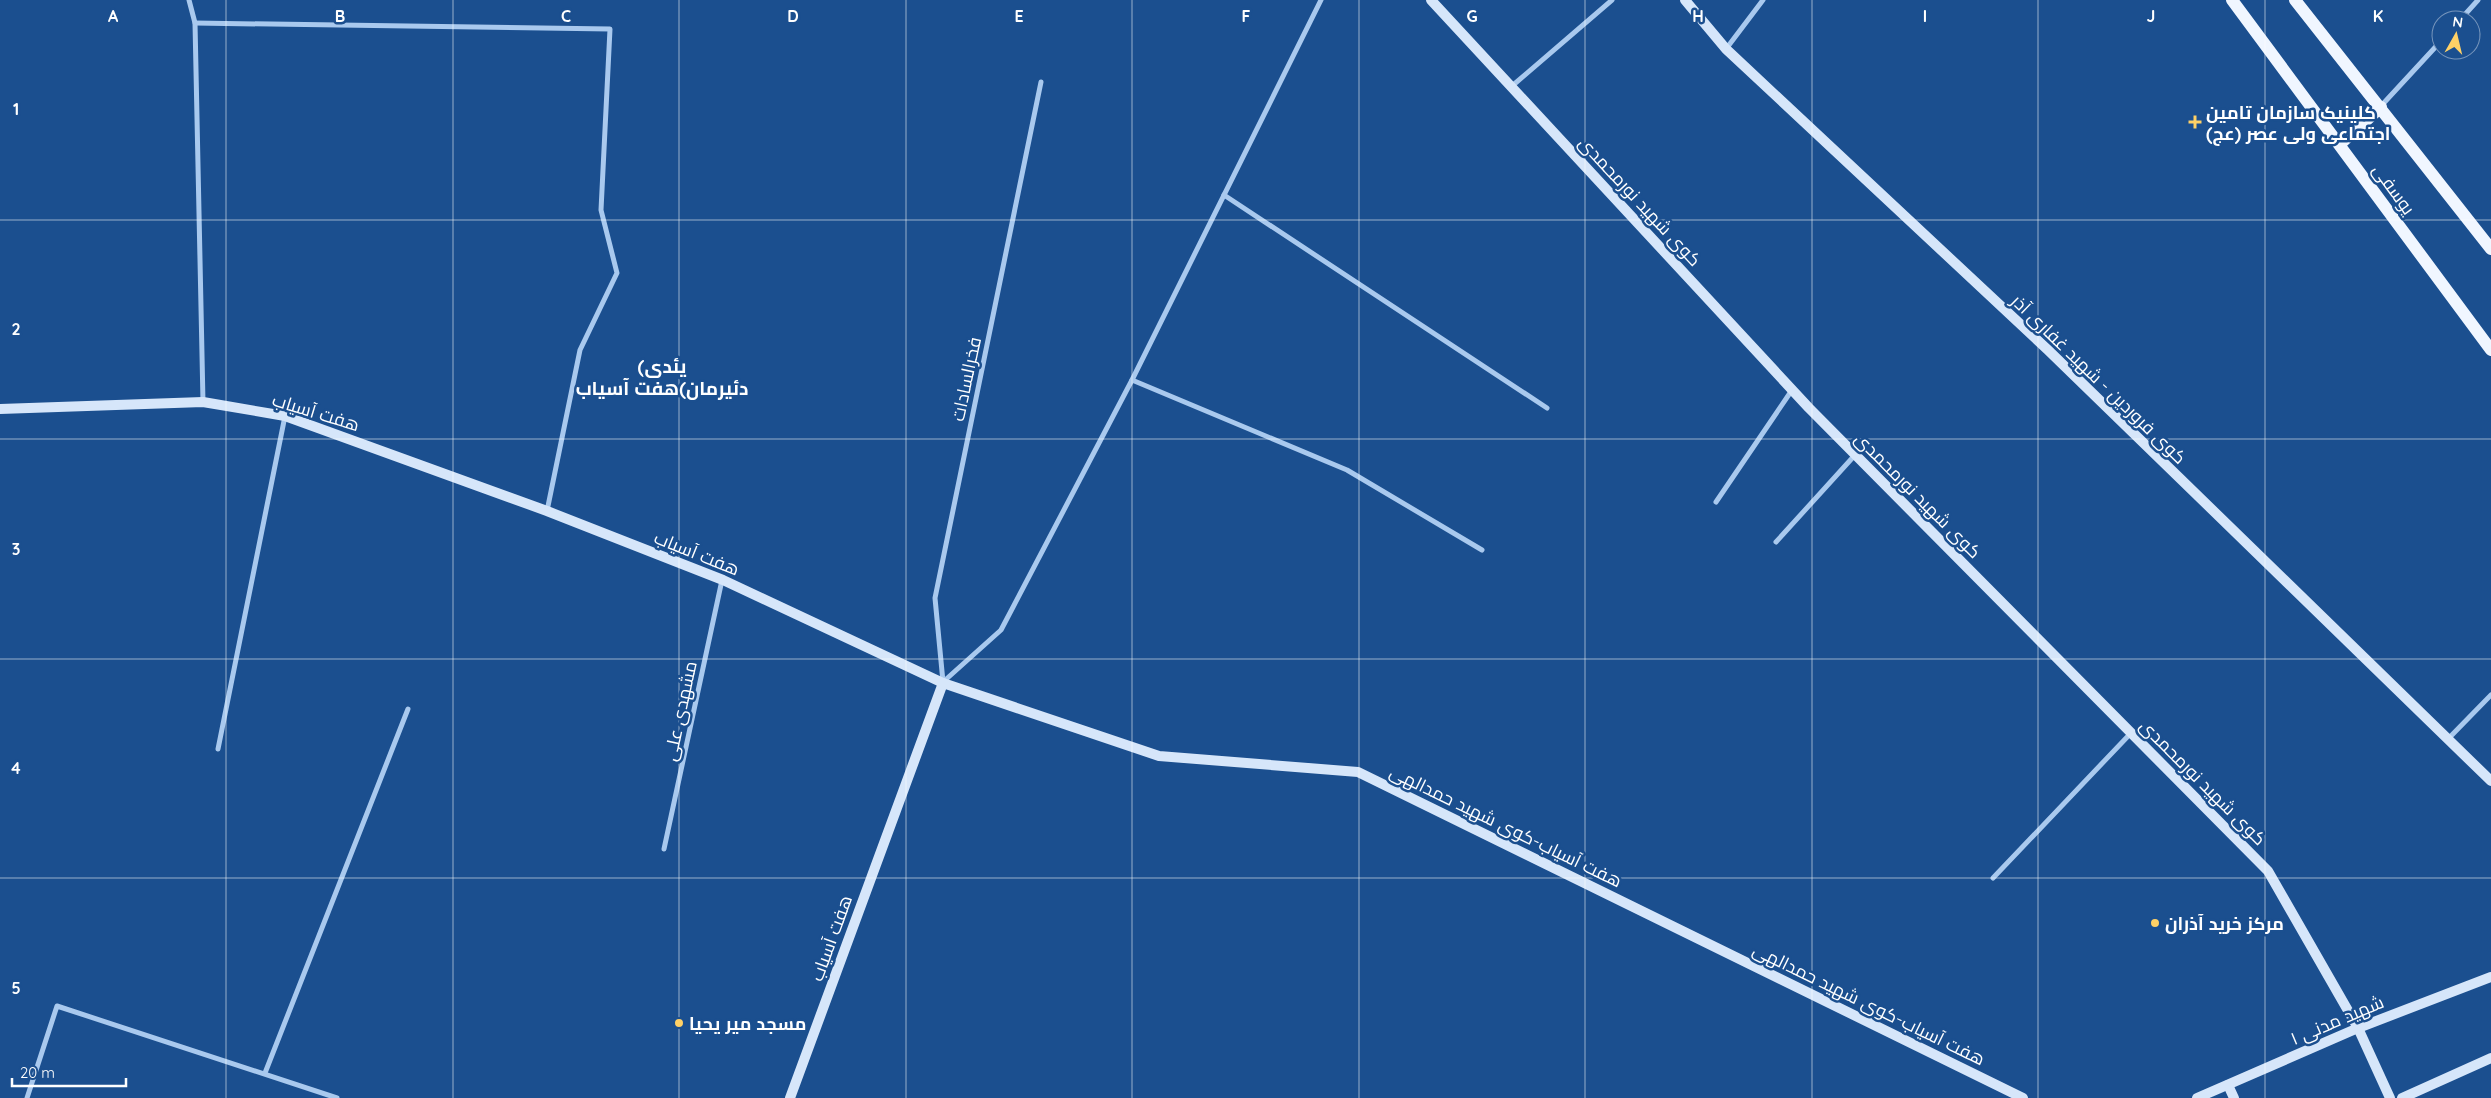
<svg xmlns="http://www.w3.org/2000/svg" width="2491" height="1098" viewBox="0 0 2491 1098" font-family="Quicksand,Cairo,sans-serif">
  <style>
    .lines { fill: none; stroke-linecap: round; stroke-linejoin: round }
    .street { stroke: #a9c9ee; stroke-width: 5 }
    .secondary { stroke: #d6e6fa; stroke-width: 10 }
    .primary { stroke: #f0f6ff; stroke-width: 12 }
    .grid { fill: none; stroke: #fff; stroke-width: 1; stroke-opacity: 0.55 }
    .poi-dot { fill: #ffd166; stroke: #1b4f8f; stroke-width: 2 }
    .labels { text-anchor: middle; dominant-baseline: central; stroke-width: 5; stroke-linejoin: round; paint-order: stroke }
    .poi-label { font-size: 18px; font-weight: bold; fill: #fff; stroke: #1b4f8f; text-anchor: start }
    .street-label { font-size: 18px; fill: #fff; stroke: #1b4f8f }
    .neighbourhood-label { font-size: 19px; font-weight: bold; fill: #fff; stroke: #1b4f8f }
    .grid-label { font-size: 16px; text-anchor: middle; font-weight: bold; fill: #fff; stroke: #1b4f8f; stroke-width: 5; stroke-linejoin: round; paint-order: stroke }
  </style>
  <rect width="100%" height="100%" fill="#1b4f8f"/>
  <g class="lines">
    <g class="street">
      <polyline points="189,0 195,23 203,402"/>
      <polyline points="2460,20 2478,0"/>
      <polyline points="195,23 610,29 601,210 617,273 580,350 547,511"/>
      <polyline points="1726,49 1763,0"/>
      <polyline points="1512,86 1612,0"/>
      <polyline points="2381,106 2441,41"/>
      <polyline points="1224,195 1547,408"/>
      <polyline points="1132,380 1347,470 1482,550"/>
      <polyline points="1716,502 1792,390"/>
      <polyline points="1776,542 1855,455"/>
      <polyline points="943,682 1001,630 1132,380 1321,0"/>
      <polyline points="943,682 935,598 1041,82"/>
      <polyline points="2448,739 2491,695"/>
      <polyline points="218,749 285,416"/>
      <polyline points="664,849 722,580"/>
      <polyline points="1993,878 2131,733"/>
      <polyline points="265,1073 408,709"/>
      <polyline points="27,1098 57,1006 337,1098"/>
    </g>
    <g class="secondary">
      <polyline points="1431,0 1809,408 2268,871 2358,1028 2390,1098"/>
      <polyline points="1685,0 1726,49 2048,350 2491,781"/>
      <polyline points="0,409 203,402 285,416 547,511 723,580 943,683 1159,756 1358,772 2023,1098"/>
      <polyline points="2228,1085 2234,1098"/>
      <polyline points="790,1098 943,683"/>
      <polyline points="2197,1098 2358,1028 2491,977"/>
      <polyline points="2402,1098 2491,1058"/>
    </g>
    <g class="primary">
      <polyline points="2232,0 2491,350"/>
      <polyline points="2295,0 2491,249"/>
      <polyline points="2340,144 2381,107"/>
    </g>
  </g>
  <path class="grid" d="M226 0V1098M453 0V1098M679 0V1098M906 0V1098M1132 0V1098M1359 0V1098M1585 0V1098M1812 0V1098M2038 0V1098M2265 0V1098M0 220H2491M0 439H2491M0 659H2491M0 878H2491"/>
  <g class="poi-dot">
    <path d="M2192.5 114.5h5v5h5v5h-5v5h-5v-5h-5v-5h5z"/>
    <circle cx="2155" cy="923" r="5"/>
    <circle cx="679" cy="1023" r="5"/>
  </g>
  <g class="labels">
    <g class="poi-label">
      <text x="2206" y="112">کلینیک سازمان تامین<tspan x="2206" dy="21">اجتماعی ولی عصر (عج)</tspan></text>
      <text x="2165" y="923">مرکز خرید آذران</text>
      <text x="689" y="1023">مسجد میر یحیا</text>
    </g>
    <g class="street-label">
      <text transform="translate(2394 189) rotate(54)">یوسفی</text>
      <text transform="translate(1640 201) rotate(47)">کوی شهید نورمحمدی</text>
      <text transform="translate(966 379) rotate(-78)">فخرالسادات</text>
      <text transform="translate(2099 379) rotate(44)">کوی فروردین - شهید غفاری آذر</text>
      <text transform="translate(316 412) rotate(17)">هفت آسیاب</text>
      <text transform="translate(1918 495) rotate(45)">کوی شهید نورمحمدی</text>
      <text transform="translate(697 553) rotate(22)">هفت آسیاب</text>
      <text transform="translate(680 711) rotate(-78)">مشهدی علی</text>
      <text transform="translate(2203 782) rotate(45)">کوی شهید نورمحمدی</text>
      <text transform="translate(1506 826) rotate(26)">هفت آسیاب-کوی شهید حمدالهی</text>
      <text transform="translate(831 938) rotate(-70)">هفت آسیاب</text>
      <text transform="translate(1869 1004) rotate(26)">هفت آسیاب-کوی شهید حمدالهی</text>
      <text transform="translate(2337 1020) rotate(-23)">شهید مدنی ۱</text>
    </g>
    <g class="neighbourhood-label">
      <text x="662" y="366">(یئدی<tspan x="662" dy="22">دئیرمان)هفت آسیاب</tspan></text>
    </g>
  </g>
  <g class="grid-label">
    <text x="113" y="22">A</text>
    <text x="340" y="22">B</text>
    <text x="566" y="22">C</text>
    <text x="793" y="22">D</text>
    <text x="1019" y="22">E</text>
    <text x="1246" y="22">F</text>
    <text x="1472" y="22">G</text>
    <text x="1698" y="22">H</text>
    <text x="1925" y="22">I</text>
    <text x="2151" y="22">J</text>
    <text x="2378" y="22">K</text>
    <text x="16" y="115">1</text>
    <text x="16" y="335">2</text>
    <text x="16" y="555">3</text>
    <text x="16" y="774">4</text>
    <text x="16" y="994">5</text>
  </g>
  <g transform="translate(2456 35) rotate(8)"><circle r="24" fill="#1b4f8f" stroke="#7695bc"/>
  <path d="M0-4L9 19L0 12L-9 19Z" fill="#ffd166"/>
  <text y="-8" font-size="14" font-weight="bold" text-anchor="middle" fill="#ffffff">N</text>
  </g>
  <path d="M12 1078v8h114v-8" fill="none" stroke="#ffffff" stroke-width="2.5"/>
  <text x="20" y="1078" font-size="15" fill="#ffffff" stroke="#1b4f8f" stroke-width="4" paint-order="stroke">20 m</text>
</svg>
